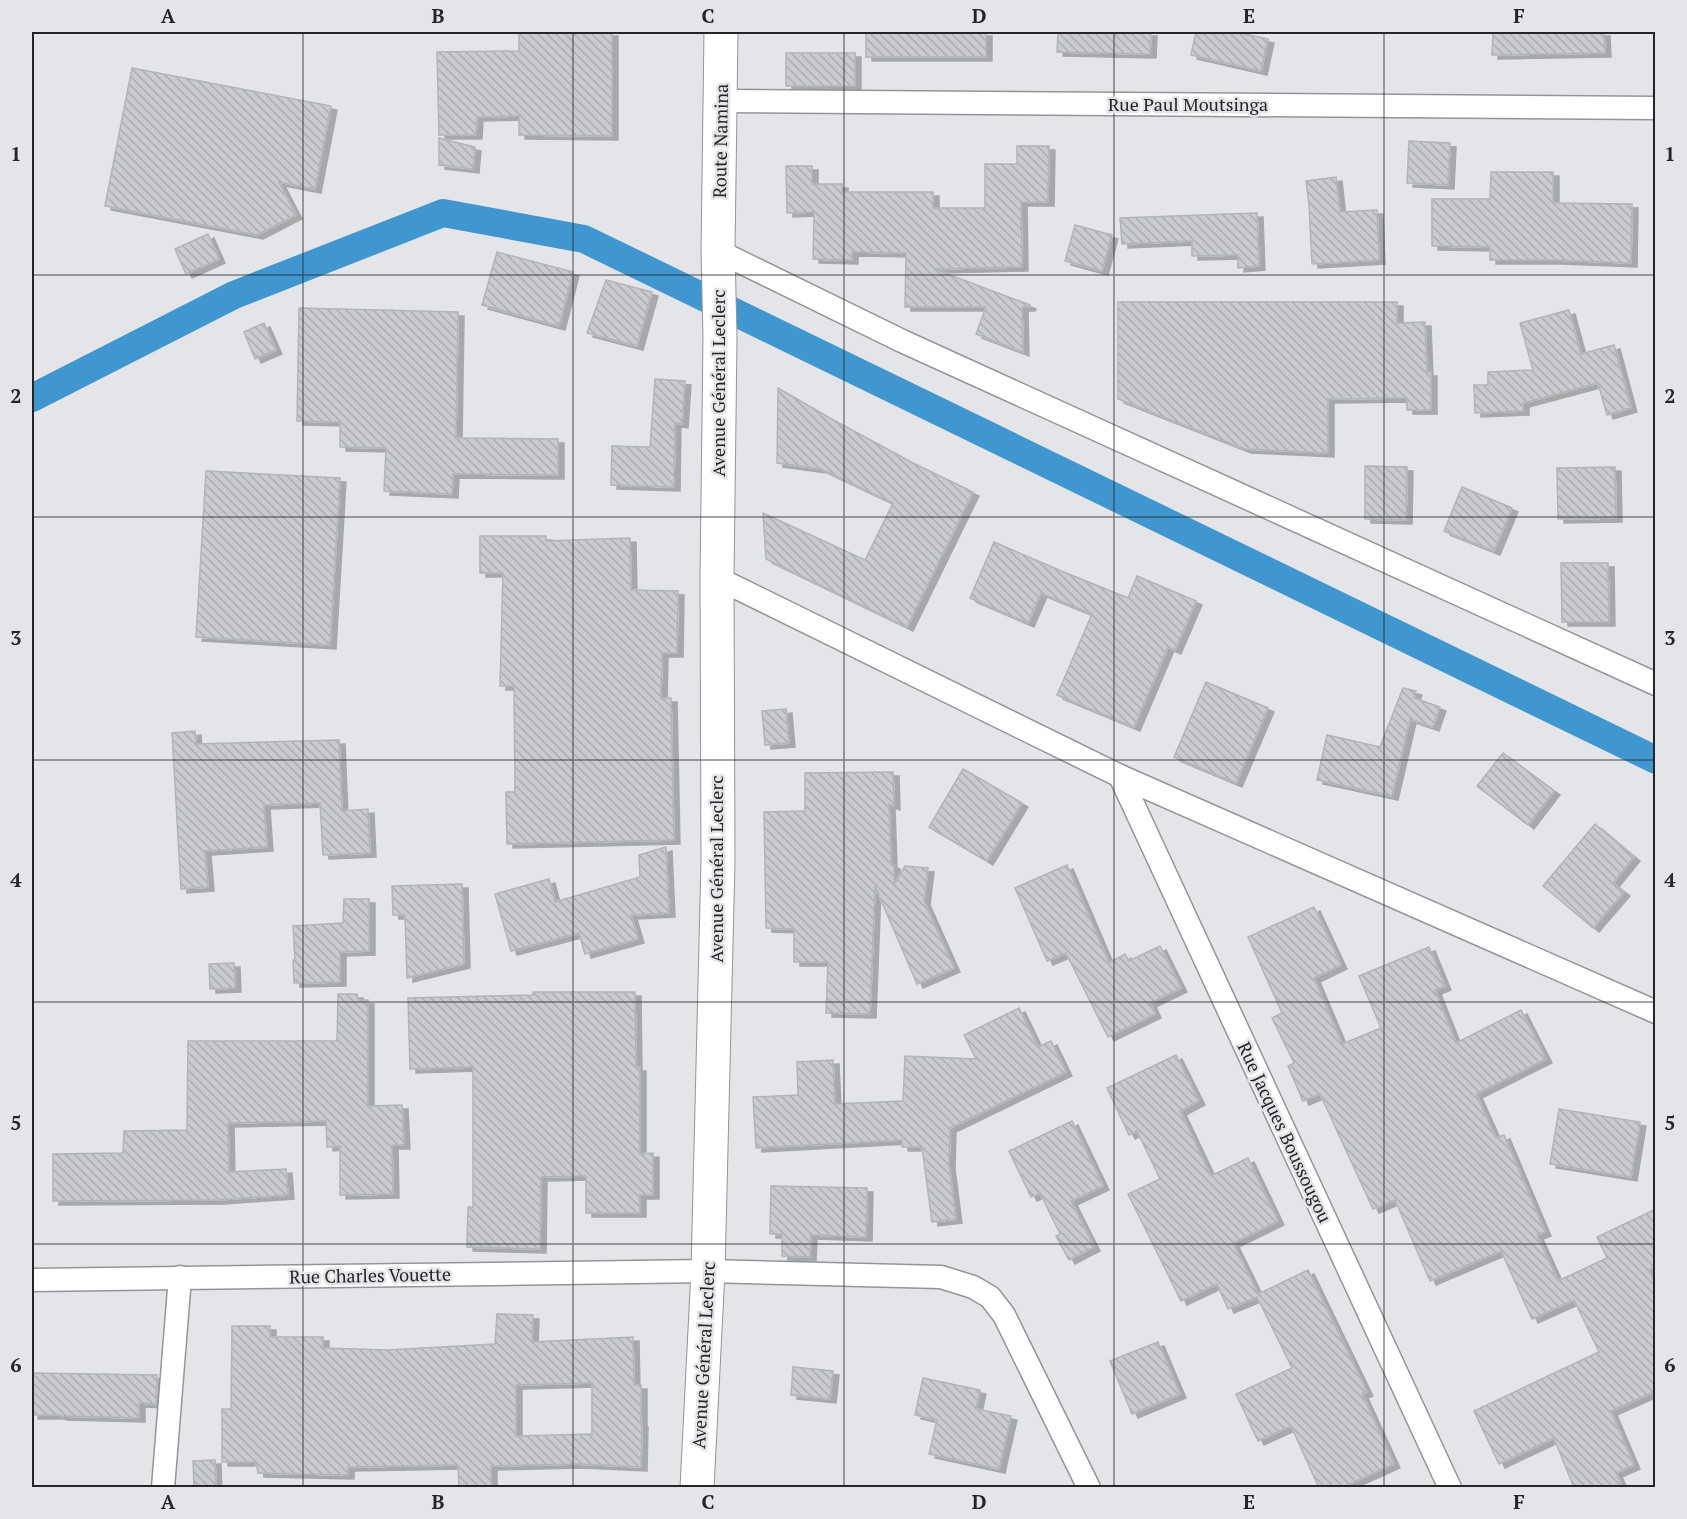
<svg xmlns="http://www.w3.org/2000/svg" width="1687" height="1519" viewBox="0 0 1687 1519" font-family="'PT Serif',serif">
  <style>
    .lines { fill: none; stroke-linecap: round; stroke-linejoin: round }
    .canal { stroke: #4097d0; stroke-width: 28 }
    .building { fill: url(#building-back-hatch); stroke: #b2b5b7; stroke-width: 1.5; fill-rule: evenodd; filter: url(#shadow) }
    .street-casing { stroke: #939597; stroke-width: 25 }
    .primary-casing { stroke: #939597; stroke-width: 35 }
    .street { stroke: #fff; stroke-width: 22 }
    .primary { stroke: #fff; stroke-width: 33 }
    .grid { fill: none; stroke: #242526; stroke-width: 1.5; stroke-opacity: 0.55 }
    .labels { text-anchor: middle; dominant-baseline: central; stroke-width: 5; stroke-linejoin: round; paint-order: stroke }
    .street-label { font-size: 18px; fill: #242526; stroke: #e3e5e8 }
    .neatline { fill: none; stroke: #242526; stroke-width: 2 }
    .grid-label { font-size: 20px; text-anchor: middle; font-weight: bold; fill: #242526 }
  </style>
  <defs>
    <pattern id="building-back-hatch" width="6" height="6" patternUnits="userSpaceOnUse" patternTransform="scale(1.5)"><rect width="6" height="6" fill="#c9cbce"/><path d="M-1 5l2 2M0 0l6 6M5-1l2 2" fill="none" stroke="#acaeb1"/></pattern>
    <filter id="shadow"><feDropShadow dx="6" dy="4" stdDeviation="0" flood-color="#0004"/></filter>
  </defs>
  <rect width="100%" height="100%" fill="#e3e5e8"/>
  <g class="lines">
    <polyline class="canal" points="32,398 234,295 443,213 584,239 1656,760"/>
  </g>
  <g class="building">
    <polygon points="519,32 612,32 612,136 519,135 519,116 477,117 476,135 439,135 437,52 519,51"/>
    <rect x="866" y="32" width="120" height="25"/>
    <polygon points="1058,32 1151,32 1150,54 1057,52"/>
    <polygon points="1196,32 1235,32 1268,39 1261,71 1191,55"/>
    <polygon points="1493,32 1604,32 1605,53 1492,55"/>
    <rect x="786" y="53" width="69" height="33"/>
    <polygon points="132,68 331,106 315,189 279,182 296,215 257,235 105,206"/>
    <polygon points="439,138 475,147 473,169 439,165"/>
    <polygon points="1409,141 1450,143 1448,185 1407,183"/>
    <polygon points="1017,146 1049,146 1048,202 1021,202 1022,267 934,269 1030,305 1029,307 1022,307 1023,352 976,334 986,307 905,307 906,253 852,252 852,260 813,259 814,212 787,213 786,166 812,166 812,184 842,184 842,192 933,192 933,208 985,208 985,164 1017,164"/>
    <polygon points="1491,172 1553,172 1553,203 1632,204 1631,263 1556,260 1490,260 1490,247 1432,246 1432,199 1490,199"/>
    <polygon points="1336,177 1340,212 1377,210 1379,260 1312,264 1309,204 1306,181"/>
    <polygon points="1257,213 1259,266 1238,268 1238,255 1192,256 1192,241 1122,244 1120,218"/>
    <polygon points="1075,225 1112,235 1102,271 1065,261"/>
    <polygon points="208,234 219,259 186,274 175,249"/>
    <polygon points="497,252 573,272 559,326 482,305"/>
    <polygon points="606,280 652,292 637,346 587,333"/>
    <polygon points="1118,302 1397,302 1397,323 1425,322 1427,372 1431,372 1431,410 1407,410 1407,398 1328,399 1328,453 1245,449 1118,399"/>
    <polygon points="299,308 458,312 456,438 558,439 558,475 453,474 452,494 384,491 386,448 340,447 340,422 297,421"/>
    <polygon points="1569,310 1581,354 1614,345 1631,408 1607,415 1598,383 1523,403 1523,411 1475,413 1474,385 1488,385 1488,372 1533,370 1520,323"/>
    <polygon points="264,323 276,350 255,359 244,332"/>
    <polygon points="655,379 685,381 682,424 675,423 674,487 611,485 612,446 650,447"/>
    <polygon points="778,388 828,417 913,463 973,492 907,627 766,559 763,513 865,560 893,503 821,469 777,463"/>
    <polygon points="1365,466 1407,467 1406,520 1365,519"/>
    <polygon points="1615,467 1616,518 1558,519 1557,468"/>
    <polygon points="206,471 340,478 330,645 196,637"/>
    <polygon points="1462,487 1512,508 1494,551 1444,531"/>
    <polygon points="480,536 546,536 546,541 630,538 631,590 678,591 677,653 662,653 661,698 671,698 674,840 507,844 506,792 515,792 514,686 500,686 503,573 480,573"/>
    <polygon points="994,542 1066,573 1128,598 1137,576 1196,601 1175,650 1168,647 1134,727 1057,695 1092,614 1041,593 1028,623 970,598"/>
    <polygon points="1561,563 1608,563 1609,622 1562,622"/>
    <polygon points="1206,682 1268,708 1236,783 1174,757"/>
    <polygon points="1403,688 1416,691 1414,698 1440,707 1433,727 1410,719 1392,796 1317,780 1327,735 1380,747"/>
    <polygon points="786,709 789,743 765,745 762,711"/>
    <polygon points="195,731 196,744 339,740 342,811 368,809 370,853 323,855 320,803 264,805 267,847 205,851 208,887 181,889 172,733"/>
    <polygon points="1503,753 1554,791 1528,825 1477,786"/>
    <polygon points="963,769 1022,803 987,861 929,827"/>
    <polygon points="893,772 894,806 889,804 891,864 894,865 894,885 905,866 928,868 924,901 954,968 917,984 875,886 870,1014 826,1013 828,962 794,962 794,929 766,928 764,812 805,811 805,773"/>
    <polygon points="1595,824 1634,857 1613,883 1624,892 1593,928 1543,886"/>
    <polygon points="666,847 669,913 631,915 638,939 585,954 579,933 511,951 495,894 549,879 555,902 640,877 639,855"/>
    <polygon points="1067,865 1109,963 1125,954 1129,961 1160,946 1181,988 1150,1003 1155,1014 1108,1037 1066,953 1047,961 1015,888"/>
    <polygon points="462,884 464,964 407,978 405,915 393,915 392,886"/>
    <polygon points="344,899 369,899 369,951 340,952 340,982 294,983 293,960 295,960 293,926 343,923"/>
    <polygon points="1314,907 1341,965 1314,978 1342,1044 1381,1028 1359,976 1429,947 1445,986 1435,990 1456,1043 1521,1010 1546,1059 1476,1094 1496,1138 1504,1135 1545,1232 1537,1235 1558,1281 1607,1258 1597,1237 1656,1209 1656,1266 1648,1270 1656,1285 1656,1391 1611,1411 1634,1465 1616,1473 1623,1488 1574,1488 1554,1438 1499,1464 1474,1411 1599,1352 1574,1300 1532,1319 1501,1251 1430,1281 1395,1200 1373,1209 1320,1094 1303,1101 1288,1066 1294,1063 1272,1018 1282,1013 1248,937"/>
    <polygon points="234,963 235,988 210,989 209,964"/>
    <polygon points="533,992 635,992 636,1067 640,1067 640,1154 653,1153 653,1195 640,1195 640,1213 586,1213 586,1176 541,1177 540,1249 467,1247 468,1207 473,1207 473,1067 410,1069 408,998 533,995"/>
    <polygon points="338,994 357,994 358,1000 368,1000 368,1106 402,1105 404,1145 392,1145 393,1194 340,1195 340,1146 327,1147 326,1121 228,1123 229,1172 286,1169 288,1195 218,1200 53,1201 53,1154 123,1153 124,1131 187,1130 188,1041 337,1041"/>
    <polygon points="1019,1008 1038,1047 1051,1041 1066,1072 950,1128 949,1165 956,1219 932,1222 922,1147 902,1147 902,1140 756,1148 753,1097 798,1095 797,1062 833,1060 835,1104 903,1101 905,1056 976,1059 964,1035"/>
    <polygon points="1176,1055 1199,1101 1180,1111 1211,1176 1248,1158 1278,1221 1233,1243 1258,1294 1308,1270 1367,1392 1362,1394 1394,1464 1341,1488 1319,1488 1291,1426 1258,1441 1236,1394 1292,1368 1257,1297 1228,1309 1217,1284 1181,1301 1128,1194 1160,1179 1137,1131 1129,1135 1107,1088"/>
    <polygon points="1559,1109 1640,1122 1631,1177 1550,1164"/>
    <polygon points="1072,1121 1103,1186 1071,1201 1094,1247 1069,1260 1056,1236 1060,1234 1040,1193 1031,1197 1009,1151"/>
    <polygon points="771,1186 867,1188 866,1237 811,1235 810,1257 782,1256 782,1234 770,1234"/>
    <path d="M497 1314 533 1315 532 1342 633 1337 634 1385H641V1423H642L641 1467 576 1464 491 1466V1486L459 1487 458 1465 348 1467V1475L258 1473 256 1462H222V1409H231L232 1326H270V1337H323V1348L387 1350 495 1344ZM592 1383V1434L516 1436V1385Z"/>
    <polygon points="1158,1342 1180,1394 1132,1414 1110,1361"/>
    <polygon points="793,1367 833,1371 830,1399 791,1395"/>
    <polygon points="32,1373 157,1375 156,1404 139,1403 139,1418 60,1416 60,1415 32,1415"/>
    <polygon points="923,1378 980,1390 976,1409 1011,1416 999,1469 929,1454 937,1420 915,1415"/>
    <polygon points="215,1460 216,1488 194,1488 193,1461"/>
  </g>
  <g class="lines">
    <defs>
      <g id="street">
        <polyline points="721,101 1656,108"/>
        <polyline points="718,251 902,341 1656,684"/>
        <polyline points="717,578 1120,776 1656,1012"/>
        <polyline points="1120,776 1450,1488"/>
        <polyline points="32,1280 708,1271 941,1277 973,1287 990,1297 1004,1315 1089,1488"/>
        <polyline points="163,1488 180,1277"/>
      </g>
      <polyline id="primary" points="697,1488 708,1271 718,861 717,578 720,337 718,251 721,32"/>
    </defs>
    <use href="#street" class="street-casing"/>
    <use href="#primary" class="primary-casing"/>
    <use href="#street" class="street"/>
    <use href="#primary" class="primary"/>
  </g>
  <path class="grid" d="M303 32V1488M573 32V1488M844 32V1488M1114 32V1488M1384 32V1488M32 275H1656M32 517H1656M32 760H1656M32 1002H1656M32 1244H1656"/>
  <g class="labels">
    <g class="street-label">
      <text x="1188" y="104">Rue Paul Moutsinga</text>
      <text transform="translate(720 141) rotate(-89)">Route Namina</text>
      <text transform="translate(718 383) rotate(-90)">Avenue Général Leclerc</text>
      <text transform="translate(716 869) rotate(-90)">Avenue Général Leclerc</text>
      <text transform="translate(1285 1132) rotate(65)">Rue Jacques Boussougou</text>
      <text transform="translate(370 1275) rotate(-1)">Rue Charles Vouette</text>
      <text transform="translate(703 1355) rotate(-87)">Avenue Général Leclerc</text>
    </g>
  </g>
  <rect width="1687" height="1519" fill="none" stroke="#e3e5e8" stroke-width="66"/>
  <rect x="33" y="33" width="1621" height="1453" class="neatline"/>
  <g class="grid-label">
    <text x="168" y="23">A</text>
    <text x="438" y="23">B</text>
    <text x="708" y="23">C</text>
    <text x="979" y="23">D</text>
    <text x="1249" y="23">E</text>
    <text x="1519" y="23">F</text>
    <text x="16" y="161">1</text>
    <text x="1670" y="161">1</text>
    <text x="16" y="403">2</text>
    <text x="1670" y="403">2</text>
    <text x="16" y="645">3</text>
    <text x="1670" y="645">3</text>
    <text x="16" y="887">4</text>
    <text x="1670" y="887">4</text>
    <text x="16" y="1130">5</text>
    <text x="1670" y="1130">5</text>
    <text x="16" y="1372">6</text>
    <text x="1670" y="1372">6</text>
    <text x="168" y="1509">A</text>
    <text x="438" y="1509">B</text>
    <text x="708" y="1509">C</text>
    <text x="979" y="1509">D</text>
    <text x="1249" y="1509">E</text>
    <text x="1519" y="1509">F</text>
  </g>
</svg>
